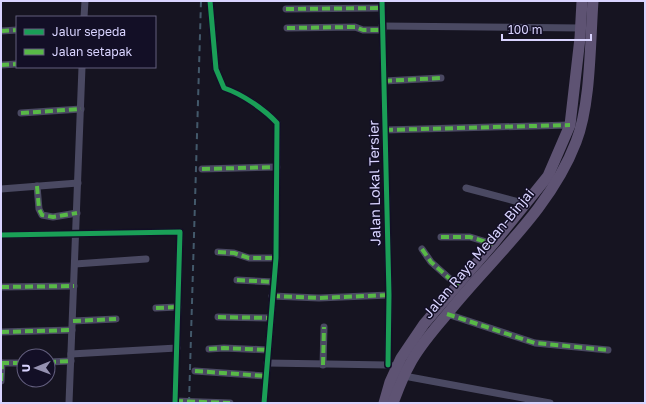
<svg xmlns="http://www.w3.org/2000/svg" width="646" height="404" viewBox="0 0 646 404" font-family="'Golos Text',sans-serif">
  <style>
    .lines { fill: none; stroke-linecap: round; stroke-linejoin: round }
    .minor { stroke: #4a4962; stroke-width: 7 }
    .primary { stroke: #5e5373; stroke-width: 11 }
    .rail { stroke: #43596b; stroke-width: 2; stroke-dasharray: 6 5; stroke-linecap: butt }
    .quiet { stroke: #58b947; stroke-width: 4; stroke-dasharray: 8 4; stroke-linecap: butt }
    .cycleway-casing { stroke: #130f26; stroke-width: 8 }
    .cycleway { stroke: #1a9f57; stroke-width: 5 }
    .labels { text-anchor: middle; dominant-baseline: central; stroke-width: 3; stroke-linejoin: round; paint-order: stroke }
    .street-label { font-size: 14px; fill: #d9d4ff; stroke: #130f26 }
  </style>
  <rect width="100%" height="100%" fill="#161421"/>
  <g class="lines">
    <g class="minor">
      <path d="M210 1 216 69 224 88C242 94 264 109 277 123L276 258 264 403"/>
      <polyline points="382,1 389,295 388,365"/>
      <polyline points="286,9 382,8"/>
      <polyline points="84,17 85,1"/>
      <polyline points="382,26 581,28"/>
      <polyline points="287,28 355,27 363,30 383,30"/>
      <polyline points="1,31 17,30"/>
      <polyline points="1,65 17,64"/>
      <polyline points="384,81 441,78"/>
      <polyline points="21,113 81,109"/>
      <polyline points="385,130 570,125"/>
      <polyline points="202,169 277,167"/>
      <polyline points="37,186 39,209 42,215 53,217 77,213"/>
      <polyline points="466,188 526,204"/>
      <polyline points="1,189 78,183"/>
      <polyline points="1,235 180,232 175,403"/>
      <polyline points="441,237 470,237 493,244"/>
      <polyline points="422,249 431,262 458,286"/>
      <polyline points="218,252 234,253 249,258 276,258"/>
      <polyline points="75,264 146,259"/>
      <polyline points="237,280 274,282"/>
      <polyline points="1,287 74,286"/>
      <polyline points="272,296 319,298 389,295"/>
      <polyline points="156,308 178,307"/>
      <polyline points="447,314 535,343 608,350"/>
      <polyline points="218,317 271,318"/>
      <polyline points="73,321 116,319"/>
      <polyline points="1,332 72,330"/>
      <polyline points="209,349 224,348 268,350"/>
      <polyline points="71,354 177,348"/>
      <polyline points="48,362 71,361"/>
      <polyline points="1,363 24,363"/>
      <polyline points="267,363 388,365 393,366"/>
      <polyline points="323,365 324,327"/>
      <polyline points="195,371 266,376"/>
      <polyline points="404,376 550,403"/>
      <polyline points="1,381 2,363"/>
      <polyline points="175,401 230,403"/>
      <polyline points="69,403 82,67"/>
    </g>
    <g class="primary">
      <polyline points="384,403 390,382 401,358 424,324 493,244 548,176 570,125 580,38 582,1"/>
      <path d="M393 403C398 390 403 376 410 364 420 345 434 330 448 313 492 258 550 210 576 142 591 104 590 42 593 1"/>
    </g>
    <polyline class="rail" points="189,403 201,1"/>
    <g class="quiet">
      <polyline points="286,9 382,8"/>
      <polyline points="287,28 355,27 363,30 383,30"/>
      <polyline points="1,31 17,30"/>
      <polyline points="1,65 17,64"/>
      <polyline points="384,81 441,78"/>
      <polyline points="21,113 81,109"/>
      <polyline points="385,130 570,125"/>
      <polyline points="202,169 277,167"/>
      <polyline points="37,186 39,209 42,215 53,217 77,213"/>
      <polyline points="441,237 470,237 493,244"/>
      <polyline points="422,249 431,262 458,286"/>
      <polyline points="218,252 234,253 249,258 276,258"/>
      <polyline points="237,280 274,282"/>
      <polyline points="1,287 74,286"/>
      <polyline points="272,296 319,298 389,295"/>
      <polyline points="156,308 178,307"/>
      <polyline points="447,314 535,343 608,350"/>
      <polyline points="218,317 271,318"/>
      <polyline points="73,321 116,319"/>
      <polyline points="1,332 72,330"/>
      <polyline points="209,349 224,348 268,350"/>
      <polyline points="48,362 71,361"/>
      <polyline points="1,363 24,363"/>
      <polyline points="323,365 324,327"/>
      <polyline points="195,371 266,376"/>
      <polyline points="1,381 2,363"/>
      <polyline points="175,401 230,403"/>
    </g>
    <defs>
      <g id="cycleway">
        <path d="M210 1 216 69 224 88C242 94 264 109 277 123L276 258 264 403"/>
        <polyline points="382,1 389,295 388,365"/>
        <polyline points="1,235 180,232 175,403"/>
      </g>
    </defs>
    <use href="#cycleway" class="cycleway-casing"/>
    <use href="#cycleway" class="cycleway"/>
  </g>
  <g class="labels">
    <g class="street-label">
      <text transform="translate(374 183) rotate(-91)">Jalan Lokal Tersier</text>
      <text transform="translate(478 253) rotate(-50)">Jalan Raya Medan-Binjai</text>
    </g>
  </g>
  <rect width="646" height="404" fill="none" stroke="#d9d4ff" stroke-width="4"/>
  <rect x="16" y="16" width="140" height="52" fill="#130f26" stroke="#625e7d"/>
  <rect x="24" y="29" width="20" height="6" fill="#1a9f57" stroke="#625e7d"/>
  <text x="52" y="36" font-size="12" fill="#d9d4ff">Jalur sepeda</text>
  <rect x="24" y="49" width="20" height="6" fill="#58b947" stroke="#625e7d"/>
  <text x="52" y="56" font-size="12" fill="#d9d4ff">Jalan setapak</text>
  <g transform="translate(36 368) rotate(269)"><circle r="19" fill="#130f26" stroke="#625e7d"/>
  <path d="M0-3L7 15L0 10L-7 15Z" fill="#9591b1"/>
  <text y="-6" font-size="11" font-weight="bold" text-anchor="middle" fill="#d9d4ff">U</text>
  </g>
  <path d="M502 34v6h89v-6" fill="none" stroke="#d9d4ff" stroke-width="2"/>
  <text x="508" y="34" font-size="12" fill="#d9d4ff" stroke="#130f26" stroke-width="3" paint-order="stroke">100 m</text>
</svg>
